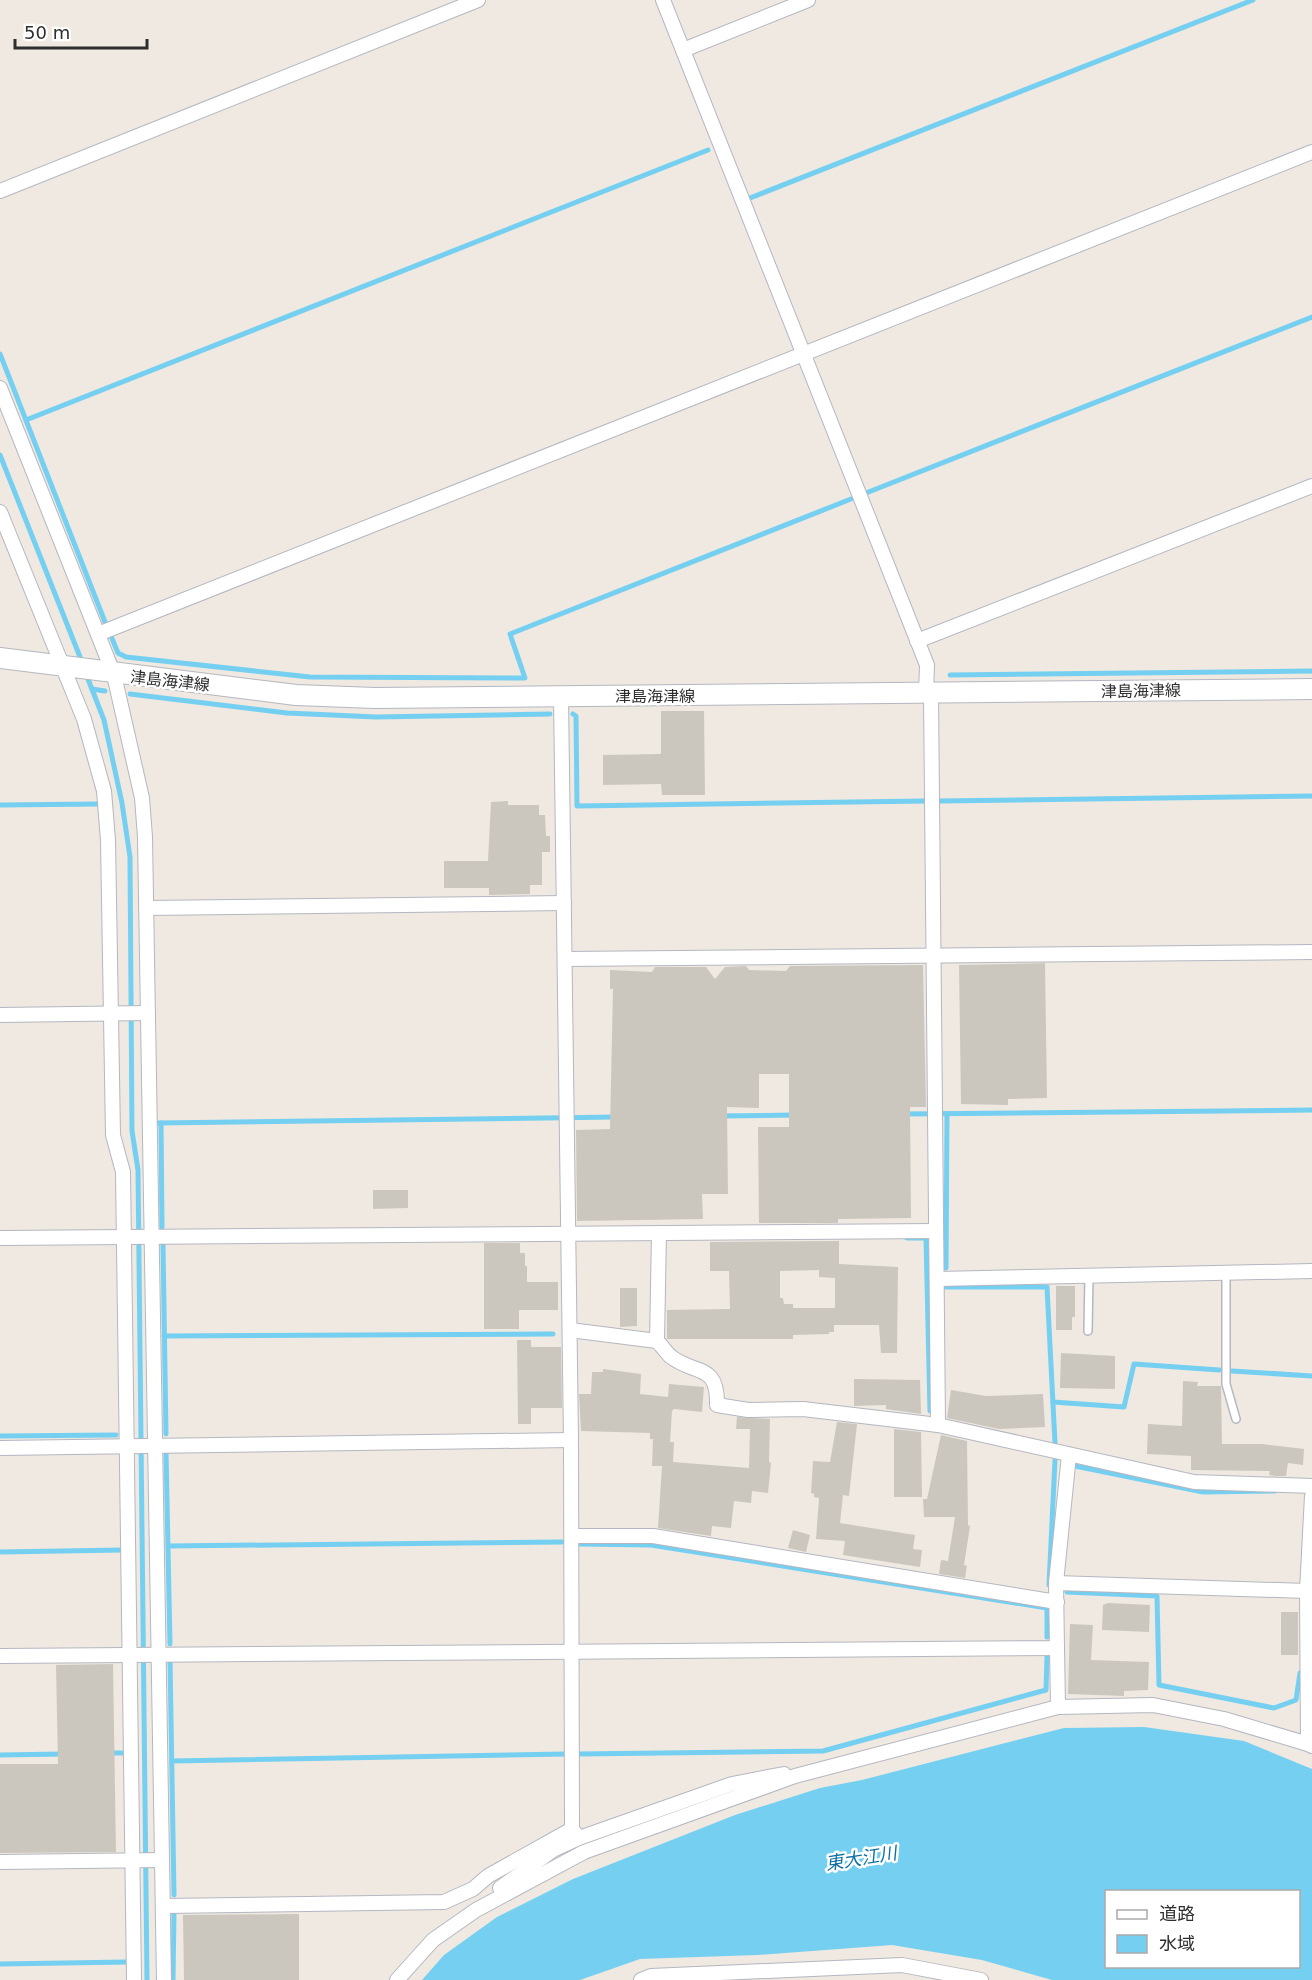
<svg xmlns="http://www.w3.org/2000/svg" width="1312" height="1980" viewBox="0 0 1312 1980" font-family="'DejaVu Sans','Noto Sans JP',sans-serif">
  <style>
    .water { fill: #75cff0; fill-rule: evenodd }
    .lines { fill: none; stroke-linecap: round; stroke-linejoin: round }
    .stream { stroke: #75cff0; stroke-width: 5 }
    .building { fill: #cbc7bf; fill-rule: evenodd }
    .lane-casing { stroke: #b4b7c1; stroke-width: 10 }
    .street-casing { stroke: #b4b7c1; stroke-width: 16 }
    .secondary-casing { stroke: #b4b7c1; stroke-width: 22 }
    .lane { stroke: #fff; stroke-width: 7 }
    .street { stroke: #fff; stroke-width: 14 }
    .secondary { stroke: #fff; stroke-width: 20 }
    .labels { text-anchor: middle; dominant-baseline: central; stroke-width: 5; stroke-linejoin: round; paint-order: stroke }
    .street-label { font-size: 16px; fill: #2e2e2e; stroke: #fff }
    .water-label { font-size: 18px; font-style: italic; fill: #0d6fa3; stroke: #fff }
  </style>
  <rect width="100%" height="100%" fill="#efe9e1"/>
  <path class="water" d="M1144 1727 1244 1741 1312 1769V1980H1052L982 1960 892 1945 757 1955 640 1959 580 1980H422L444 1955 497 1917 573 1879 735 1815 820 1788 862 1780 1064 1728ZM1106 1892H1298V1966H1106Z"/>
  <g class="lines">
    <g class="stream">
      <polyline points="750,198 1253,0"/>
      <polyline points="0,354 105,622"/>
      <polyline points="26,420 708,150"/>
      <polyline points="0,455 82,662"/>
      <polyline points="866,493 1312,317"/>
      <polyline points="111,636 118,653 126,657 310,677 525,678 510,634 851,499"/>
      <polyline points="86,674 104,720 122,803 130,857 132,1131 138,1170 147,1980"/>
      <polyline points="950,675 1312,671"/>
      <polyline points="92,689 105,691"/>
      <polyline points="130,694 287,713 376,717 550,714"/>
      <polyline points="573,714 576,716 577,806 925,801"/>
      <polyline points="940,801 1312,796"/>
      <polyline points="0,805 99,804"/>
      <polyline points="904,1114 1312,1110"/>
      <polyline points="721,1116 796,1115"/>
      <polyline points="158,1123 616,1117"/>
      <polyline points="161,1123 162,1227"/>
      <polyline points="907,1238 926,1238 930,1411"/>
      <polyline points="163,1245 166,1434"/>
      <polyline points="946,1268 947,1114"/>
      <polyline points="945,1287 1047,1287 1055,1443"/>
      <polyline points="164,1336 553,1334"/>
      <polyline points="1232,1371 1312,1376"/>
      <polyline points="1053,1402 1124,1407 1134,1364 1219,1370"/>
      <polyline points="0,1436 116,1435"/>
      <polyline points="166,1452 170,1644"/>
      <polyline points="1075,1466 1203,1492 1275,1491"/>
      <polyline points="580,1544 651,1545 1047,1608"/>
      <polyline points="168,1546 562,1542"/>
      <polyline points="0,1552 123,1550"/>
      <polyline points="1049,1585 1055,1460"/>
      <polyline points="1067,1592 1157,1596 1159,1685 1274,1708 1296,1700 1300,1673"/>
      <polyline points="1047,1637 1047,1606"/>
      <polyline points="170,1660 174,1895"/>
      <polyline points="110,1753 126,1753"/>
      <polyline points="579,1754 823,1751 1046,1690 1047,1655"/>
      <polyline points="0,1755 64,1754"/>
      <polyline points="172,1761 566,1754"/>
      <polyline points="0,1964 128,1962"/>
      <polyline points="173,1980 174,1912"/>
    </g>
  </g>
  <g class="building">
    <polygon points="661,711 704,711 705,795 662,795 661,784 603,785 603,755 661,754"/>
    <polygon points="508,801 508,805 539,805 539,815 545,815 546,836 550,836 550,852 542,852 542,885 530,885 530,894 489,895 489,888 444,888 444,861 488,861 491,802"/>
    <polygon points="1045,963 1047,1098 1008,1099 1008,1105 961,1104 959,965"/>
    <polygon points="923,965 926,1107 910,1107 911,1218 838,1219 838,1223 759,1223 758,1127 789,1127 789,1074 759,1074 759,1108 727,1107 728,1194 702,1194 703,1219 577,1221 576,1130 610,1129 613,989 610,989 610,970 652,972 655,967 706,967 715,979 725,967 746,966 749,970 786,971 790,966"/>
    <polygon points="373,1190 408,1190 408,1208 373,1209"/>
    <path d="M839 1241V1264L898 1267 897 1353H881L879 1325H834V1332H829V1334L793 1335V1339H667V1310L730 1309 729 1271H710V1242ZM819 1270V1277L835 1278V1308H793V1304H784L783 1298H780V1271Z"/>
    <polygon points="484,1243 520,1243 520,1253 525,1253 525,1266 527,1266 527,1282 558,1282 558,1310 519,1310 519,1329 484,1329"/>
    <polygon points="1056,1286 1075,1286 1075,1317 1072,1317 1072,1330 1056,1330"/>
    <polygon points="620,1288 637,1288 637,1326 620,1327"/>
    <polygon points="517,1340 531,1340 531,1347 561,1347 562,1408 531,1408 531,1424 518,1424"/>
    <polygon points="1061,1353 1115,1356 1115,1389 1060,1388"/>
    <polygon points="603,1369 641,1374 640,1394 668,1397 669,1384 704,1387 702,1412 674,1409 672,1411 670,1442 674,1442 673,1462 749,1468 750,1429 736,1429 737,1417 770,1419 769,1462 771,1463 768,1493 752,1491 751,1503 734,1501 731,1528 712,1526 711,1536 658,1528 662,1466 652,1466 653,1439 650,1439 650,1433 581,1431 579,1394 591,1394 592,1372 603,1372"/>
    <polygon points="854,1379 920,1380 921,1414 886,1409 886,1405 854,1406"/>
    <polygon points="1183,1381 1198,1382 1197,1386 1221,1386 1222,1444 1262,1444 1304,1449 1303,1465 1288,1463 1286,1476 1276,1476 1269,1475 1270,1471 1191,1470 1191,1456 1147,1454 1148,1424 1182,1426"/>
    <polygon points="951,1390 986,1396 1043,1394 1045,1427 999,1429 947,1418"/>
    <polygon points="837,1422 857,1424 849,1496 843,1495 840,1523 915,1535 913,1549 922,1550 920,1567 843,1555 845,1541 816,1539 819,1498 814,1497 814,1494 811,1493 813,1461 830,1462"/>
    <polygon points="894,1429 921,1432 922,1497 894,1497"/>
    <polygon points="941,1435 967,1441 968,1525 970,1526 964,1565 967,1566 965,1578 939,1574 941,1560 948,1561 955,1517 924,1517 923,1499 927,1499"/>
    <polygon points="793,1530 810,1535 806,1552 788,1548"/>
    <polygon points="1108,1603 1150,1605 1149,1632 1102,1630 1103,1605"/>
    <rect x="1281" y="1612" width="17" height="43"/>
    <polygon points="1070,1624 1093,1625 1091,1660 1149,1662 1148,1690 1124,1691 1124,1696 1068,1694"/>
    <polygon points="113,1664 116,1852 0,1853 0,1764 58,1764 56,1665"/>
    <polygon points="299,1914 299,1980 184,1980 183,1915"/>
  </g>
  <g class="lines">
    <defs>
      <g id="lane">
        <polyline points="1226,1273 1226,1384 1236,1419"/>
        <polyline points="1088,1331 1089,1276"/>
      </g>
      <g id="street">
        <polyline points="663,0 927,665 926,694"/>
        <polyline points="683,50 808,0"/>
        <polyline points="0,191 478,0"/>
        <polyline points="0,388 114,675 142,798 145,837 164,1980"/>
        <polyline points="0,512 84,719 104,791 108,840 113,1135 123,1172 134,1980"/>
        <polyline points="98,634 1312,152"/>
        <polyline points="917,641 1312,486"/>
        <polyline points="931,694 938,1425"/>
        <polyline points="146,908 564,903"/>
        <polyline points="565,959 1312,952"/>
        <polyline points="0,1015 148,1013"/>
        <polyline points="0,1238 936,1231"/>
        <polyline points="937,1279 1312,1271"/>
        <polyline points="570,1330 657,1341 659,1233"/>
        <path d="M657 1341C662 1346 666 1352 670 1356 695 1376 718 1362 717 1405L748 1410 803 1409 938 1425 1194 1482 1312 1486"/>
        <polyline points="0,1448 571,1440"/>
        <polyline points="572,1536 653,1536 1057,1602"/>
        <polyline points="1056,1583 1307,1591 1312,1496"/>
        <polyline points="1307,1591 1308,1744 1312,1746"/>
        <polyline points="1057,1648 1058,1707 1153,1705 1224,1719 1308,1744"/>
        <polyline points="0,1656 1057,1648 1056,1583 1069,1455"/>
        <polyline points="572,1829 579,1838 732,1784 784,1774"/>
        <polyline points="0,1862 162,1860"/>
        <polyline points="500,1888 553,1850 579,1838"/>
        <polyline points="163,1906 444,1902 473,1889 488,1876 572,1829 571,1440 561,696"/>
        <polyline points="397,1980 433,1940 476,1910 584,1852 795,1776 1058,1707"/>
        <polyline points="641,1980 651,1976 902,1965 981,1980"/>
      </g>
      <polyline id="secondary" points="0,658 296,695 375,698 1312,689"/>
    </defs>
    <use href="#lane" class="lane-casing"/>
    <use href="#street" class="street-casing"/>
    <use href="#secondary" class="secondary-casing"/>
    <use href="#lane" class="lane"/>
    <use href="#street" class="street"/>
    <use href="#secondary" class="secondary"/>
  </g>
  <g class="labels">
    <g class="street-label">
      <text transform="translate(170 681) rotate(6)">津島海津線</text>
      <text transform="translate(1141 691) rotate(-1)">津島海津線</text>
      <text x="655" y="696">津島海津線</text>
    </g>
    <g class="water-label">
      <text transform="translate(861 1858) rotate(-9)">東大江川</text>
    </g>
  </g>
  <rect x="1105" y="1890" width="195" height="78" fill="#ffffff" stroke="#ababab" stroke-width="1.5"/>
  <rect x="1117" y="1910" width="30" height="9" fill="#ffffff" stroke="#ababab" stroke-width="1.5"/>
  <text x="1159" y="1920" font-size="18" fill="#2e2e2e">道路</text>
  <rect x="1117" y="1935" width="30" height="18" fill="#75cff0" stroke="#ababab" stroke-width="1.5"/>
  <text x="1159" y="1950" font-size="18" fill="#2e2e2e">水域</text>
  <path d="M15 39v9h132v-9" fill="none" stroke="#2e2e2e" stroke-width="3"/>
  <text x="24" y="39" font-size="18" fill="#2e2e2e" stroke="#ffffff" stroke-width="4.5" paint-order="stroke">50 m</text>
</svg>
